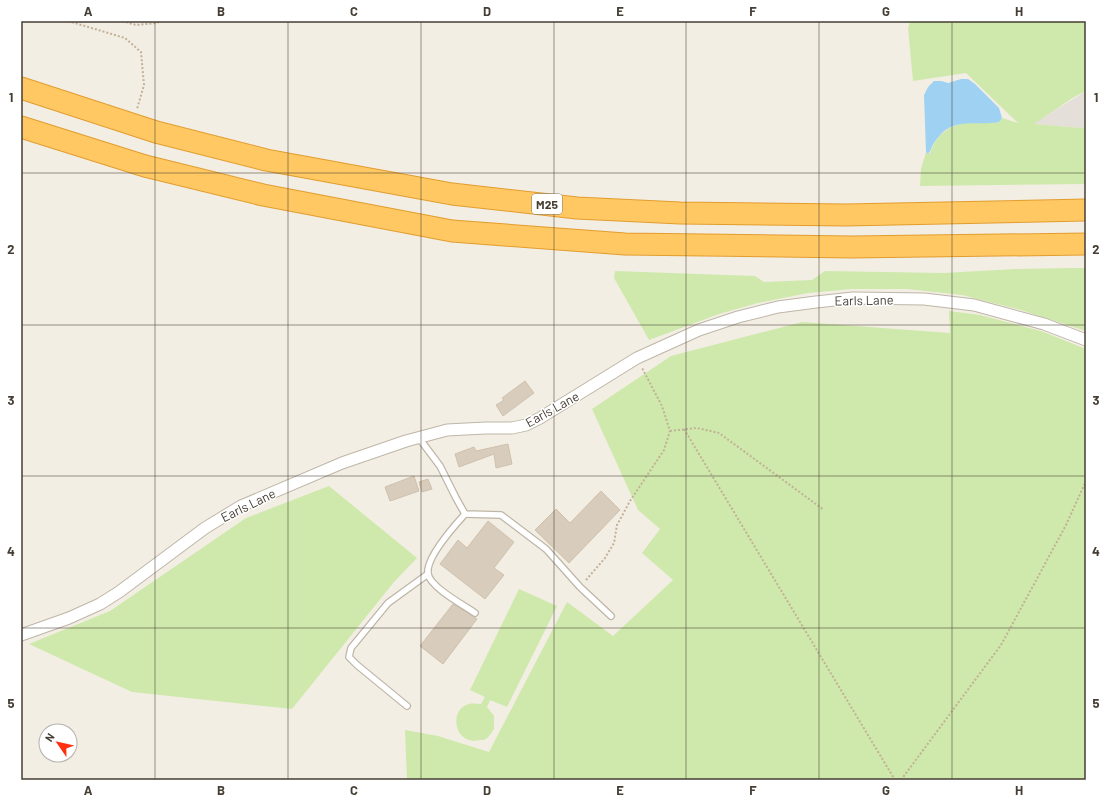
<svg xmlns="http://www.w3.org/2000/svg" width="1107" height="801" viewBox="0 0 1107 801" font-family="Barlow,sans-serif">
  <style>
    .industrial { fill: #e5dfd9 }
    .green { fill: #cee9ab }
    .water { fill: #9ed1f2 }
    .building { fill: #d8ccbc; stroke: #d0c1ac }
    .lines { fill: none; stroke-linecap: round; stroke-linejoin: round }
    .lane-casing { stroke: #beb6a7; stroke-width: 8 }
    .street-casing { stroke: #beb6a7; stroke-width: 13 }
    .highway-casing { stroke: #e29d2f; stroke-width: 23 }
    .path { stroke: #c1b197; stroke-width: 2; stroke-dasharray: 2 2; stroke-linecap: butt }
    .lane { stroke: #fff; stroke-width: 5.5 }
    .street { stroke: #fff; stroke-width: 11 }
    .highway { stroke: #ffc863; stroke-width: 21 }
    .grid { fill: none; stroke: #453e34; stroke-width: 1; stroke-opacity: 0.55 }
    .labels { text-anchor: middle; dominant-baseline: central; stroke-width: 3; stroke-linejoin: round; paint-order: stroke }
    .shield { fill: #fff; stroke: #7d7871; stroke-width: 1 }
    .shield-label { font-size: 12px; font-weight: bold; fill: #453e34 }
    .street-label { font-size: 13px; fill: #453e34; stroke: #fff }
    .neatline { fill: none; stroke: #453e34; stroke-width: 1.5 }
    .grid-label { font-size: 13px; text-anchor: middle; font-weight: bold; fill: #453e34 }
  </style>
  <rect width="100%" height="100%" fill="#f3eee4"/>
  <polygon class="industrial" points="1086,91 1086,127 1081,128 1033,124"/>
  <g class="green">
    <path d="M910 21H1086V91L1074 97 1034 124 1081 128 1086 127V184L920 186 921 169 926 152 928 154 930 153C936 136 949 124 967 123 978 122 989 124 999 122L1002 118 1018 123 966 73 913 81 908 28Z"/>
    <polygon points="1073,268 1086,268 1086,331 1021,310 962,295 907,289 852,289 808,293 758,303 719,314 649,340 614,278 615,271 755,276 764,282 812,280 825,271 944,273 1015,269"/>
    <polygon points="949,311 980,315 1041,331 1086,349 1086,780 407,780 405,730 438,736 489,752 567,602 613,636 673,580 642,553 660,529 638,510 592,409 671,356 802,322 950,333"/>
    <polygon points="329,486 417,558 394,582 292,709 132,692 29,644 110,611 246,518"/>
    <path d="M519 589 557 606 507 707 490 700 487 707 494 716V729C492 732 489 737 486 739 484 740 482 740 480 740 454 746 448 709 469 704 472 703 478 704 481 704L485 697 470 690Z"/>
  </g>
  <path class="water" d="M961 79H968L975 84 999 108 1002 118 999 122C980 126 957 118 942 133 939 136 936 140 934 143 931 147 931 151 928 154L926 152 924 95 928 87 934 81H941L948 83Z"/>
  <g class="building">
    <polygon points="525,381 534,393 503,416 496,405 504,400 502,398"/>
    <polygon points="508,444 512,464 496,468 494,454 459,467 455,454 474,447 476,451"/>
    <polygon points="414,476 419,491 390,501 385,487"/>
    <polygon points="428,479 432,489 422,492 419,482"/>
    <polygon points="601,491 620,510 569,563 535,530 556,509 570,523"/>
    <polygon points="488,521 514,542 494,568 504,575 485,599 440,564 458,540 467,548"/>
    <polygon points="453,604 477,619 443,664 420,646"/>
  </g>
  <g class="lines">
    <defs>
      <g id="lane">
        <polyline points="419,438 440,466 456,498 465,514 501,515 546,549 580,587 611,616"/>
        <path d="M465 514C455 525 425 558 428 574 431 588 464 605 475 613"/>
        <polyline points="407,706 357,665 349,657 351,648 388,603 428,574"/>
      </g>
      <polyline id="street" points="21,635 69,618 100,604 119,592 205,528 241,506 342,463 406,441 447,430 485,428 512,428 526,425 540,418 637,358 699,330 738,317 778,307 816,302 853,298 924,299 974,305 1044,324 1086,340"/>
      <g id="highway">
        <polyline points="21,88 156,132 266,160 452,194 577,208 680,213 846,215 1086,210"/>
        <polyline points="21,127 145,166 263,195 452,231 625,244 852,247 1086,244"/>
      </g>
    </defs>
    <use href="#lane" class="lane-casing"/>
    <use href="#street" class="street-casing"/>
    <use href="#highway" class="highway-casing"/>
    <g class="path">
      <polyline points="68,21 125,38 141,52 144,85 137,109"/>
      <polyline points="122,21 136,25 157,23 160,21"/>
      <polyline points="684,429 895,780"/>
      <polyline points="670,431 697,428 719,433 824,510"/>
      <polyline points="586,580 605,558 614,543 617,525 630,501 664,450 670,431 662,406 642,368"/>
      <polyline points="901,780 1001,645 1066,525 1086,481"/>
    </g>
    <use href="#lane" class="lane"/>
    <use href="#street" class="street"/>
    <use href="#highway" class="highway"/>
  </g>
  <path class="grid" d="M155 21V780M288 21V780M421 21V780M554 21V780M686 21V780M819 21V780M952 21V780M21 173H1086M21 325H1086M21 476H1086M21 628H1086"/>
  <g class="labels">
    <rect class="shield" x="532" y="194" width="30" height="20" rx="3"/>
    <g class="shield-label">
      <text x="547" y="204">M25</text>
    </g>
    <g class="street-label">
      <text transform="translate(864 300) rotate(-1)">Earls Lane</text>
      <text transform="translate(552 409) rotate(-29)">Earls Lane</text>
      <text transform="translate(248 505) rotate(-26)">Earls Lane</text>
    </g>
  </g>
  <rect width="1107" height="801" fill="none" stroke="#ffffff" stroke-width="44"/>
  <g transform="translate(58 743) rotate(304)"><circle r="19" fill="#ffffff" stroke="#b5b2ae"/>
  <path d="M0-3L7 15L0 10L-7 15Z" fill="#ff2f0f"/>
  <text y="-6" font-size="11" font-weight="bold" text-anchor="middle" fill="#453e34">N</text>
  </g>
  <rect x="22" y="22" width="1063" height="757" class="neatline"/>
  <g class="grid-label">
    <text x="88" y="16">A</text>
    <text x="221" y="16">B</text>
    <text x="354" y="16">C</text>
    <text x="487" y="16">D</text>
    <text x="620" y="16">E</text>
    <text x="753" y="16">F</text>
    <text x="886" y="16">G</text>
    <text x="1019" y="16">H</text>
    <text x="11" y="102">1</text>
    <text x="1096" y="102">1</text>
    <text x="11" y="254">2</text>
    <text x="1096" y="254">2</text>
    <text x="11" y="405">3</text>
    <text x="1096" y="405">3</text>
    <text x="11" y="556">4</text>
    <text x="1096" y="556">4</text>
    <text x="11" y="708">5</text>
    <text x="1096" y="708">5</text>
    <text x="88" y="795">A</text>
    <text x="221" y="795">B</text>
    <text x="354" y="795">C</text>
    <text x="487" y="795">D</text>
    <text x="620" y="795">E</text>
    <text x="753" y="795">F</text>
    <text x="886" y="795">G</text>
    <text x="1019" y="795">H</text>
  </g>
</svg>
